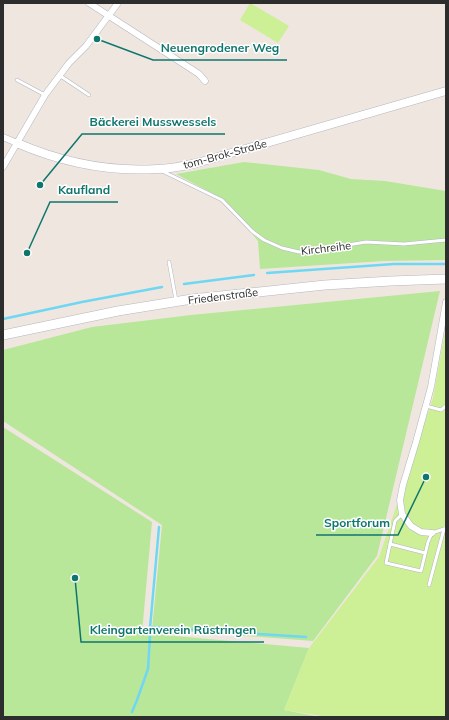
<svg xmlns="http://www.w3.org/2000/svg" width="449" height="720" viewBox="0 0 449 720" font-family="Mulish,sans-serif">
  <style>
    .green { fill: #b8e79a }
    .pitch { fill: #cdef95 }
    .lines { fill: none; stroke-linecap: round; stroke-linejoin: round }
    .stream { stroke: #6fd7f4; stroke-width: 2.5 }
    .service-casing { stroke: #b3b6c1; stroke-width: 4 }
    .minor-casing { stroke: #b3b6c1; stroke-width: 7 }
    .tertiary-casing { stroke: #b3b6c1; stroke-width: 9 }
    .secondary-casing { stroke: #b3b6c1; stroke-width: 10 }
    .service { stroke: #fff; stroke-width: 3 }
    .minor { stroke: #fff; stroke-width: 6 }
    .tertiary { stroke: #fff; stroke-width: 8 }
    .secondary { stroke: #fff; stroke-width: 9 }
    .labels { text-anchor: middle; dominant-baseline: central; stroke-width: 3; stroke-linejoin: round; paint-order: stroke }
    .street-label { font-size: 11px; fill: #2d2d2d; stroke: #fff }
    .leader { fill: none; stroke: #0f766e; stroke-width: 1.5 }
    .callout-dot { fill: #0f766e; stroke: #fff; stroke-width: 1.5 }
    .callout-label { font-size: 12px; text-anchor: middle; font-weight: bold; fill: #0f766e; stroke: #fff; stroke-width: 3; stroke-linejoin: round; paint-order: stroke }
  </style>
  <rect width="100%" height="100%" fill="#efe7df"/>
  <g class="green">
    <polygon points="244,162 319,170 351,179 385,181 446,191 446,260 384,261 260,269 258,241 223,199 176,174"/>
    <polygon points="440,291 377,556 313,641 152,629 162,525 3,421 3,350 92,327 191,315"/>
    <polygon points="3,427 152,522 142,633 309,648 284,710 320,717 3,717"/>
  </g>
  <g class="pitch">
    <polygon points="250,3 289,26 278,43 240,20"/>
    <polygon points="446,326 446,717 328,717 284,710 309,648 379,557 433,398"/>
  </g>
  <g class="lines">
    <g class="stream">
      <polyline points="267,273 394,264 446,264"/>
      <polyline points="184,284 254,275"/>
      <polyline points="3,319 82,302 162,287"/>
      <polyline points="150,627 306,637"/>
      <polyline points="150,628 159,527"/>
      <polyline points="132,712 137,700 148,669 150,636"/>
    </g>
    <defs>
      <g id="service">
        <polyline points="59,75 89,95"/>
        <polyline points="17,80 45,95"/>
        <polyline points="162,171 222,200 252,231 264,240 282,248 299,252 323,249 366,242 404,244 446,240"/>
        <polyline points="169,262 176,300"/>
        <polyline points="426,406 441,410 446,406"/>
        <polyline points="402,514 395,521 386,563 421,571 428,542 432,533 444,529 446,529"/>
        <polyline points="390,544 425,553"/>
        <polyline points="429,585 444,529"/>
      </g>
      <g id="minor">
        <polyline points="89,3 199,74 205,81"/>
        <polyline points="3,137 17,143"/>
        <polyline points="3,167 45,95 69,63 86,46 118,3"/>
        <polyline points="432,533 421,532 411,526 402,514 400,500 403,485 416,442 431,387 446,302"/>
      </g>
      <path id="tertiary" d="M17 143C61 162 109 172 157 169 171 169 184 166 197 163L446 91"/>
      <polyline id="secondary" points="3,335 118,311 192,299 325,285 391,281 446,279"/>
    </defs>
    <use href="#service" class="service-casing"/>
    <use href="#minor" class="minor-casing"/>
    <use href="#tertiary" class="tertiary-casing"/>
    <use href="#secondary" class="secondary-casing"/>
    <use href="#service" class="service"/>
    <use href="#minor" class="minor"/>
    <use href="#tertiary" class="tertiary"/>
    <use href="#secondary" class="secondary"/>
  </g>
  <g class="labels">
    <g class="street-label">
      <text transform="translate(225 154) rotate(-15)">tom-Brok-Straße</text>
      <text transform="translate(326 248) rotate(-7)">Kirchreihe</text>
      <text transform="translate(223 296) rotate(-7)">Friedenstraße</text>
    </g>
  </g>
  <path class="leader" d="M97 39L153 60H287M40 185L82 134H225M27 253L50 202H118M426 477L398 535H316M75 578L81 642H264"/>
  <g class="callout-dot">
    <circle cx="97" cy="39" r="4"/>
    <circle cx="40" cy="185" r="4"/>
    <circle cx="27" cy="253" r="4"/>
    <circle cx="426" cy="477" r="4"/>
    <circle cx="75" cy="578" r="4"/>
  </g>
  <g class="callout-label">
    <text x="220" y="52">Neuengrodener Weg</text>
    <text x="153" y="126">Bäckerei Musswessels</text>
    <text x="84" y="194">Kaufland</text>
    <text x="357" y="527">Sportforum</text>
    <text x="173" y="634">Kleingartenverein Rüstringen</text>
  </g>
  <rect width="449" height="720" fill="none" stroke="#2d2d2d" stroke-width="8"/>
</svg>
